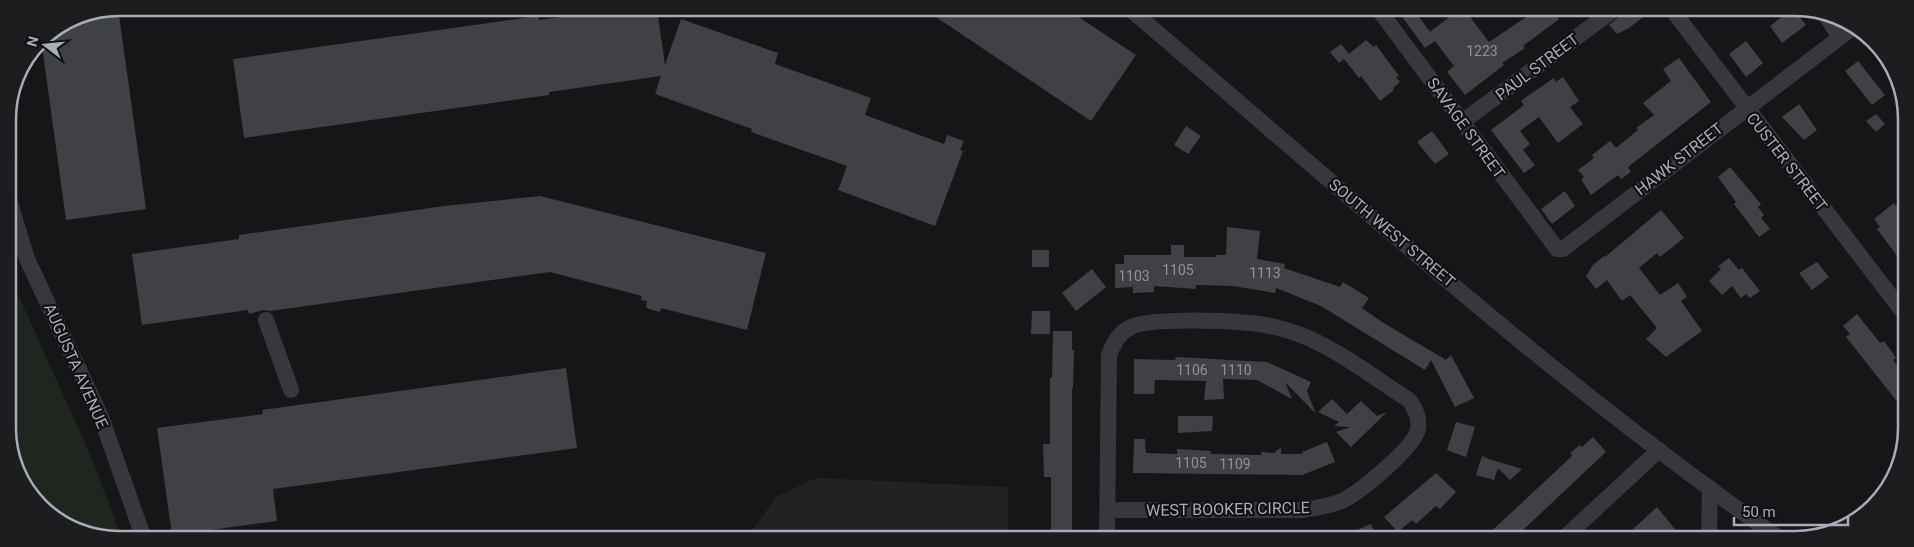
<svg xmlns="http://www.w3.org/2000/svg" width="1914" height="547" viewBox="0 0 1914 547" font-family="Roboto,sans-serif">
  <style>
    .built { fill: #222225 }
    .green { fill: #1e261f }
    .building { fill: #404145 }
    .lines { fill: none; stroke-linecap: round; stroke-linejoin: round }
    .minor { stroke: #37383d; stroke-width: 16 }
    .labels { text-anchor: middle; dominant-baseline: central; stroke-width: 4.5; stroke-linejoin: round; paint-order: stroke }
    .number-label { font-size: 14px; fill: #8e929b }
    .street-label { font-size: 16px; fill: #a8adb8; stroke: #111113 }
    .rim { fill: none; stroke: #a8adb8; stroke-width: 2.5 }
  </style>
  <rect width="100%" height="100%" fill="#161618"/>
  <polygon class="built" points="816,478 1008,487 1008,538 748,537 776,497"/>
  <polygon class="green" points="9,261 16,290 93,461 121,536 91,536 40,507 10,449"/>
  <g class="building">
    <polygon points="118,8 146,209 66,220 41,39 77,16"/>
    <polygon points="619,9 657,9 665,65 681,19 778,53 775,64 871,98 865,115 944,144 947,135 964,141 960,150 963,151 935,226 838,190 847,166 751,132 752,129 655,94 661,76 549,92 549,95 244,138 233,59 538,16 539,20"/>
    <polygon points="924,9 1068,10 1136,55 1091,121"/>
    <polygon points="1397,10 1414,10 1430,32 1458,10 1465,10 1489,42 1528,16 1524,11 1553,11 1559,19 1523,46 1525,48 1502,63 1504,65 1465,95 1447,72 1454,66 1435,41 1425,48"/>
    <polygon points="1626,11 1651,11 1629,28 1617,34 1609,25"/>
    <polygon points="1789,11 1795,11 1806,25 1782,43 1770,26"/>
    <polygon points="1366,40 1374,47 1376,45 1399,76 1396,77 1400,82 1393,88 1394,90 1380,101 1361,76 1359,78 1344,59 1339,63 1330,52 1341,44 1349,54"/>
    <polygon points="1746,41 1763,63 1746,77 1729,54"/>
    <polygon points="1679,58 1711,102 1628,167 1631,172 1621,179 1618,175 1591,195 1581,179 1584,177 1578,170 1594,158 1592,155 1610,141 1616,148 1638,130 1636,128 1654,115 1643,103 1671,81 1663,69"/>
    <polygon points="1858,61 1885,95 1872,105 1845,71"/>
    <polygon points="1563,77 1579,101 1570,107 1583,124 1558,143 1539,117 1520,131 1530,144 1523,150 1535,165 1524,173 1491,130 1524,105 1521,101 1532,93 1554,78 1556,82"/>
    <polygon points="1799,104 1817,130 1804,140 1782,117"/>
    <polygon points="1876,114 1885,124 1876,132 1866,121"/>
    <polygon points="1186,126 1201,136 1188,154 1174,145"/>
    <polygon points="1432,131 1449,154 1435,164 1417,142"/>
    <polygon points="1730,167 1761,204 1758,207 1764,215 1761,218 1770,229 1759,237 1734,204 1736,202 1718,177"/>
    <polygon points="1565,191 1575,206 1552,224 1541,209"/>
    <polygon points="540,196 766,253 747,330 661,308 660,312 646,308 647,301 641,300 642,296 550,272 270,311 263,310 249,314 248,310 142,325 132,254 239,239 239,235 444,206"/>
    <polygon points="1894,203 1896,206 1898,204 1904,211 1904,265 1877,229 1880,227 1874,219"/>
    <polygon points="1661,210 1684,238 1660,257 1657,253 1639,268 1660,295 1678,283 1687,297 1681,301 1702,331 1666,357 1646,339 1657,328 1630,295 1622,301 1607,280 1596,289 1586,276 1593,265 1604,256 1605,257"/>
    <polygon points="1227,227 1260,231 1257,259 1285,264 1284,268 1340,287 1343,282 1369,298 1362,308 1382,322 1446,360 1451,355 1474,398 1455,407 1431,360 1425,370 1321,306 1276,288 1275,293 1233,286 1196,285 1196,289 1154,286 1154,292 1133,293 1133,287 1115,288 1115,264 1124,264 1124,255 1171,255 1171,245 1184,245 1184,257 1216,257 1216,255 1226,255"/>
    <rect x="1032" y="250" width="17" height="17"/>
    <polygon points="1729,258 1739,270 1742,268 1760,291 1750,298 1746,294 1741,298 1732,286 1722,295 1709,281 1721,269 1718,266"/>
    <polygon points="1817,262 1829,277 1812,290 1799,273"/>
    <polygon points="1092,269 1106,287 1076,311 1062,293"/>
    <polygon points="1032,311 1050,311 1050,334 1031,334"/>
    <polygon points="1857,314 1880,343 1884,341 1896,358 1893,360 1903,374 1903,409 1846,337 1850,334 1843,326"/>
    <polygon points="1053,331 1072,331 1072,350 1074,350 1073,388 1072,388 1072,538 1051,538 1051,477 1044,477 1043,444 1050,444 1050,378 1052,378"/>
    <polygon points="1176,357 1267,362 1311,382 1307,391 1316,414 1285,382 1292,399 1257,380 1223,379 1224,399 1204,400 1206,381 1155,380 1154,394 1134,394 1134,359 1175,360"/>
    <polygon points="566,368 577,448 273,489 277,521 172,535 157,428 263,414 262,410"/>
    <polygon points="1332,399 1347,414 1361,401 1377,416 1387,412 1351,447 1336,432 1350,427 1334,426 1339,422 1318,412"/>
    <polygon points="1178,416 1213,416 1212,431 1178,433"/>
    <polygon points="1456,422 1475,427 1466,457 1447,450"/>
    <polygon points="1593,437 1606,452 1523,530 1513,539 1483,539 1572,456 1570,453 1580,445 1582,447"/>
    <polygon points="1134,439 1145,439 1146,453 1177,454 1177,449 1211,451 1211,454 1261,455 1261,452 1274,453 1281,447 1281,454 1303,454 1302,452 1327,442 1335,462 1302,475 1133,473"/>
    <polygon points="1482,456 1489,459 1522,469 1510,480 1498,468 1494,480 1476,475"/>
    <polygon points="1436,473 1456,492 1440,509 1436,506 1416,524 1412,520 1398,532 1384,517"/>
    <polygon points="1657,507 1678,533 1671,539 1641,539 1633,529"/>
    <polygon points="1371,524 1377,538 1338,538"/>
  </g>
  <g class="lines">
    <g class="minor">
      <path d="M1131 10C1344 191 1551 379 1780 539"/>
      <polyline points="1379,10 1557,249 1563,249 1851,29"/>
      <polyline points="1673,11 1903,312"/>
      <polyline points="1823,11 1840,37"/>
      <polyline points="1462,122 1612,11"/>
      <polyline points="8,196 27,259 101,417 143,536"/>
      <polyline points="266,320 291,390"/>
      <path d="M1107 538 1109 355C1113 344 1118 334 1129 328 1146 317 1226 321 1249 323 1267 324 1285 329 1301 335 1339 350 1374 378 1409 400 1415 409 1420 417 1418 429 1415 447 1361 491 1344 500 1331 506 1316 508 1302 510H1108"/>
      <polyline points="1563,539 1659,450"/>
      <polyline points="1709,539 1710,488"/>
    </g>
  </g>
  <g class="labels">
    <g class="number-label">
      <text x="1482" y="51">1223</text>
      <text x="1178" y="270">1105</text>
      <text x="1265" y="273">1113</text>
      <text x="1134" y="276">1103</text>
      <text x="1192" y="370">1106</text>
      <text x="1236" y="370">1110</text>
      <text x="1191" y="463">1105</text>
      <text x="1235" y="464">1109</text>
    </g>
    <g class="street-label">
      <text transform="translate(1537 67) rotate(-37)">PAUL STREET</text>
      <text transform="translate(1466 128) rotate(54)">SAVAGE STREET</text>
      <text transform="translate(1679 159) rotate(-38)">HAWK STREET</text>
      <text transform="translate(1787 162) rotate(52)">CUSTER STREET</text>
      <text transform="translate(1392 233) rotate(40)">SOUTH WEST STREET</text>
      <text transform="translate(76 366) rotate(66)">AUGUSTA AVENUE</text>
      <text transform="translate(1228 509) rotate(-1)">WEST BOOKER CIRCLE</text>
    </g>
  </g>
  <path d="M0 0H1914V547H0ZM119 16H1795A103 103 0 0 1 1898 119V428A103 103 0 0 1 1795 531H119A103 103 0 0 1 16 428V119A103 103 0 0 1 119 16Z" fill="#1d1d20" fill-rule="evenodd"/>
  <path class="rim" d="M119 16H1795A103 103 0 0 1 1898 119V428A103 103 0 0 1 1795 531H119A103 103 0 0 1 16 428V119A103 103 0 0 1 119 16Z"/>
  <g transform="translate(45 45) rotate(286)" stroke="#111113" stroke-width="4" paint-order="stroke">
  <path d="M0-4L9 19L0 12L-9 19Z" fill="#a8adb8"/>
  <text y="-8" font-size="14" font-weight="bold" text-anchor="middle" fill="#a8adb8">N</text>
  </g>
  <path d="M1734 517v8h114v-8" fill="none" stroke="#a8adb8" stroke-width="2.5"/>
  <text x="1742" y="517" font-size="15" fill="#a8adb8" stroke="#111113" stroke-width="4" paint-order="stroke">50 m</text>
</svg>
